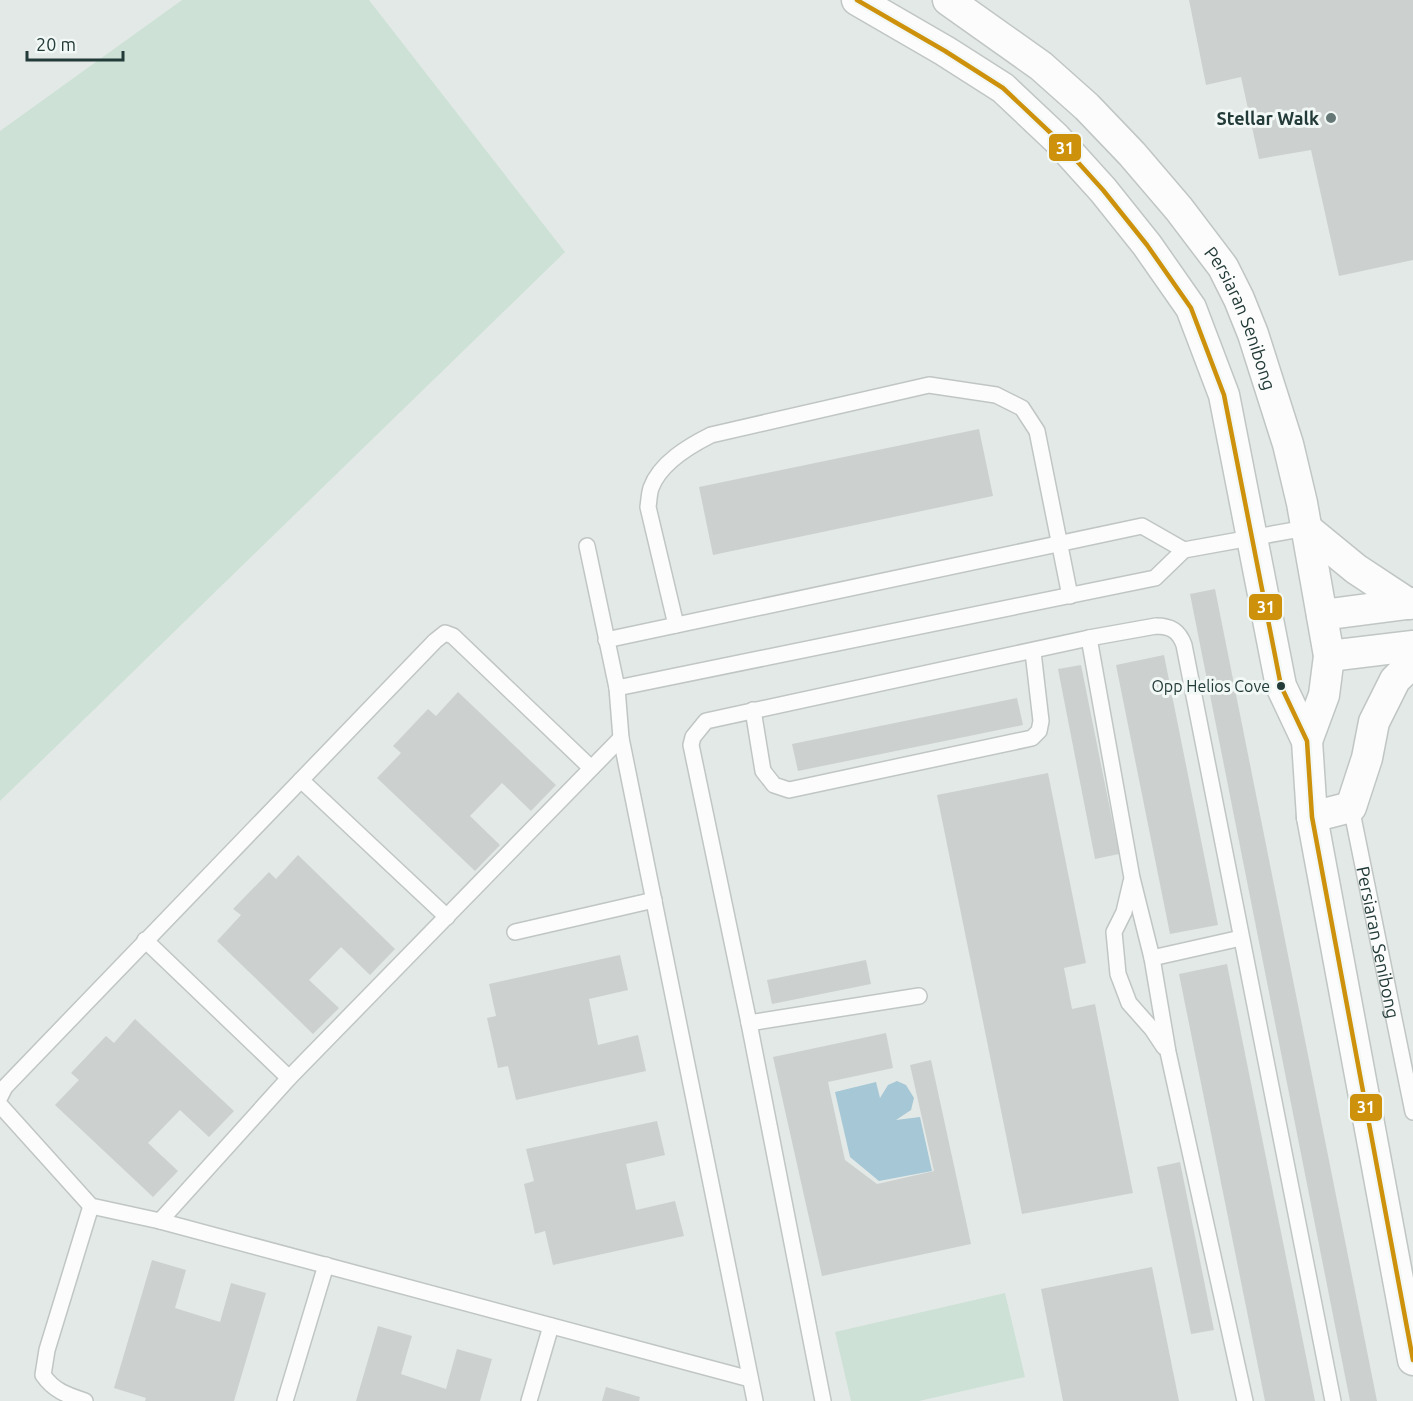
<svg xmlns="http://www.w3.org/2000/svg" width="1413" height="1401" viewBox="0 0 1413 1401" font-family="Ubuntu,sans-serif">
  <style>
    .green { fill: #cde1d6 }
    .water { fill: #a6c7d5 }
    .building { fill: #ccd1d0 }
    .lines { fill: none; stroke-linecap: round; stroke-linejoin: round }
    .service-casing { stroke: #c0c6c4; stroke-width: 18 }
    .minor-casing { stroke: #c0c6c4; stroke-width: 33 }
    .service { stroke: #fbfcfb; stroke-width: 15 }
    .minor { stroke: #fbfcfb; stroke-width: 30 }
    .bus-1-casing { stroke: #f2f8f6; stroke-width: 9 }
    .bus-1 { stroke: #cd910b; stroke-width: 4.5 }
    .poi-dot { fill: #667875; stroke: #f2f8f6; stroke-width: 2 }
    .bus-dot { fill: #233b38; stroke: #f2f8f6; stroke-width: 2 }
    .labels { text-anchor: middle; dominant-baseline: central; stroke-width: 6; stroke-linejoin: round; paint-order: stroke }
    .bus-label { font-size: 16px; fill: #233b38; stroke: #f2f8f6; text-anchor: end }
    .poi-label { font-size: 18px; font-weight: bold; fill: #233b38; stroke: #f2f8f6; text-anchor: end }
    .street-label { font-size: 18px; fill: #233b38; stroke: #f2f8f6 }
    .line-badge { stroke: #f2f8f6; stroke-width: 2 }
    .badge-label { font-size: 16px; text-anchor: middle; font-weight: bold; fill: #fff }
  </style>
  <rect width="100%" height="100%" fill="#e3e9e7"/>
  <g class="green">
    <polygon points="182,0 369,0 565,252 0,801 0,131"/>
    <polygon points="1005,1293 1025,1377 919,1401 851,1401 835,1332"/>
  </g>
  <polygon class="water" points="897,1081 906,1085 914,1098 911,1110 896,1120 920,1117 932,1171 879,1181 850,1157 835,1092 876,1082 880,1098 888,1085"/>
  <g class="building">
    <polygon points="1189,0 1413,0 1413,260 1339,276 1311,150 1259,159 1241,77 1206,85"/>
    <polygon points="979,429 993,496 713,555 699,487"/>
    <polygon points="1215,589 1377,1401 1350,1401 1190,594"/>
    <polygon points="1164,655 1218,925 1170,934 1116,665"/>
    <polygon points="1081,665 1119,854 1095,859 1058,669"/>
    <polygon points="458,692 556,785 531,811 502,783 470,816 500,845 475,871 377,778 401,753 393,746 428,709 436,716"/>
    <polygon points="1017,698 1023,725 798,771 792,744"/>
    <polygon points="1048,773 1086,963 1064,968 1072,1009 1095,1004 1133,1193 1022,1214 937,795"/>
    <polygon points="298,855 395,949 370,975 341,947 309,980 339,1008 313,1034 217,941 241,915 233,909 269,872 276,879"/>
    <polygon points="620,955 628,990 589,999 598,1045 638,1035 646,1071 516,1100 508,1066 498,1068 487,1018 496,1016 489,984"/>
    <polygon points="866,960 871,984 772,1004 767,980"/>
    <polygon points="1227,964 1315,1401 1265,1401 1179,974"/>
    <polygon points="135,1019 234,1111 209,1137 180,1110 148,1143 178,1171 153,1197 55,1105 79,1080 71,1073 106,1036 114,1043"/>
    <polygon points="886,1033 893,1068 828,1082 845,1160 877,1184 934,1171 910,1065 931,1060 971,1244 822,1276 773,1057"/>
    <polygon points="657,1121 665,1155 626,1164 636,1210 675,1201 684,1236 553,1265 545,1231 535,1234 524,1184 534,1181 526,1149"/>
    <polygon points="1180,1162 1214,1330 1191,1334 1157,1167"/>
    <polygon points="152,1260 186,1270 175,1308 220,1322 231,1283 266,1293 234,1401 145,1401 146,1398 114,1388"/>
    <polygon points="1152,1267 1179,1401 1063,1401 1041,1289"/>
    <polygon points="378,1326 412,1336 401,1374 446,1389 457,1349 492,1359 480,1401 356,1401"/>
    <polygon points="606,1387 640,1397 639,1401 602,1401"/>
  </g>
  <g class="lines">
    <defs>
      <g id="service">
        <polyline points="587,546 617,688 621,738 755,1401"/>
        <path d="M676 625 648 507C649 501 649 494 651 488 660 463 689 446 711 435L929 385 996 395 1022 408 1037 431 1070 596"/>
        <polyline points="1089,638 1132,878 1152,958 1168,1052 1245,1401"/>
        <polyline points="606,640 1142,526 1184,550"/>
        <polyline points="617,688 1155,578 1184,550 1306,528"/>
        <polyline points="753,710 763,771 774,785 789,790 1032,738 1039,731 1041,721 1033,652"/>
        <polyline points="301,780 447,917"/>
        <path id="s1" d="M1351 807 1413 1112"/>
        <polyline points="1131,882 1124,912 1114,932 1118,974 1129,1003 1152,1029 1164,1047"/>
        <polyline points="515,932 654,900"/>
        <polyline points="145,940 289,1078"/>
        <polyline points="1152,958 1241,938"/>
        <polyline points="749,1023 919,996"/>
        <polyline points="0,1097 5,1087 435,641 445,633 453,636 591,768"/>
        <polyline points="0,1105 91,1206 160,1221 750,1379"/>
        <polyline points="160,1221 289,1078 621,738"/>
        <path d="M85 1401C67 1395 54 1391 43 1375L47 1350 91 1206"/>
        <polyline points="285,1401 326,1265"/>
        <polyline points="529,1401 551,1326"/>
        <path d="M823 1401 749 1023 691 745 693 737 706 721 1089 638 1156 626C1171 626 1179 631 1184 645L1333 1401"/>
      </g>
      <g id="minor">
        <polyline points="857,0 945,51 1003,88 1056,138 1103,190 1147,245 1191,308 1224,395 1281,686 1307,741 1312,817 1413,1360"/>
        <path id="s2" d="M948 0 1041 66 1087 107 1132 154 1179 209 1223 267 1239 299 1253 334 1288 444 1302 503 1329 656 1324 695 1307 741"/>
        <polyline points="1306,528 1356,569 1409,604"/>
        <polyline points="1322,615 1413,603"/>
        <polyline points="1329,656 1413,646"/>
        <polyline points="1312,817 1351,807 1367,758 1374,722 1395,680 1413,662"/>
      </g>
    </defs>
    <use href="#service" class="service-casing"/>
    <use href="#minor" class="minor-casing"/>
    <use href="#service" class="service"/>
    <use href="#minor" class="minor"/>
    <defs>
      <polyline id="bus-1" points="857,0 945,51 1003,88 1056,138 1103,190 1147,245 1191,308 1224,395 1281,686 1307,741 1312,817 1413,1360"/>
    </defs>
    <use href="#bus-1" class="bus-1-casing"/>
    <use href="#bus-1" class="bus-1"/>
  </g>
  <circle class="poi-dot" cx="1331" cy="118" r="6"/>
  <circle class="bus-dot" cx="1281" cy="686" r="5"/>
  <g class="labels">
    <g class="bus-label">
      <text x="1270" y="686">Opp Helios Cove</text>
    </g>
    <g class="poi-label">
      <text x="1319" y="118">Stellar Walk</text>
    </g>
    <g class="street-label">
      <text stroke="none"><textPath href="#s2" startOffset="440">Persiaran Senibong</textPath></text>
      <text stroke="none"><textPath href="#s1" startOffset="138">Persiaran Senibong</textPath></text>
    </g>
  </g>
  <g class="line-badge">
    <rect x="1048" y="133" width="34" height="29" rx="6" fill="#cd910b"/>
    <rect x="1248" y="593" width="35" height="28" rx="6" fill="#cd910b"/>
    <rect x="1349" y="1093" width="34" height="29" rx="6" fill="#cd910b"/>
  </g>
  <g class="badge-label">
    <text x="1065" y="154">31</text>
    <text x="1266" y="613">31</text>
    <text x="1366" y="1113">31</text>
  </g>
  <path d="M27 51v9h96v-9" fill="none" stroke="#233b38" stroke-width="3"/>
  <text x="36" y="51" font-size="18" fill="#233b38" stroke="#f2f8f6" stroke-width="4.5" paint-order="stroke">20 m</text>
</svg>
